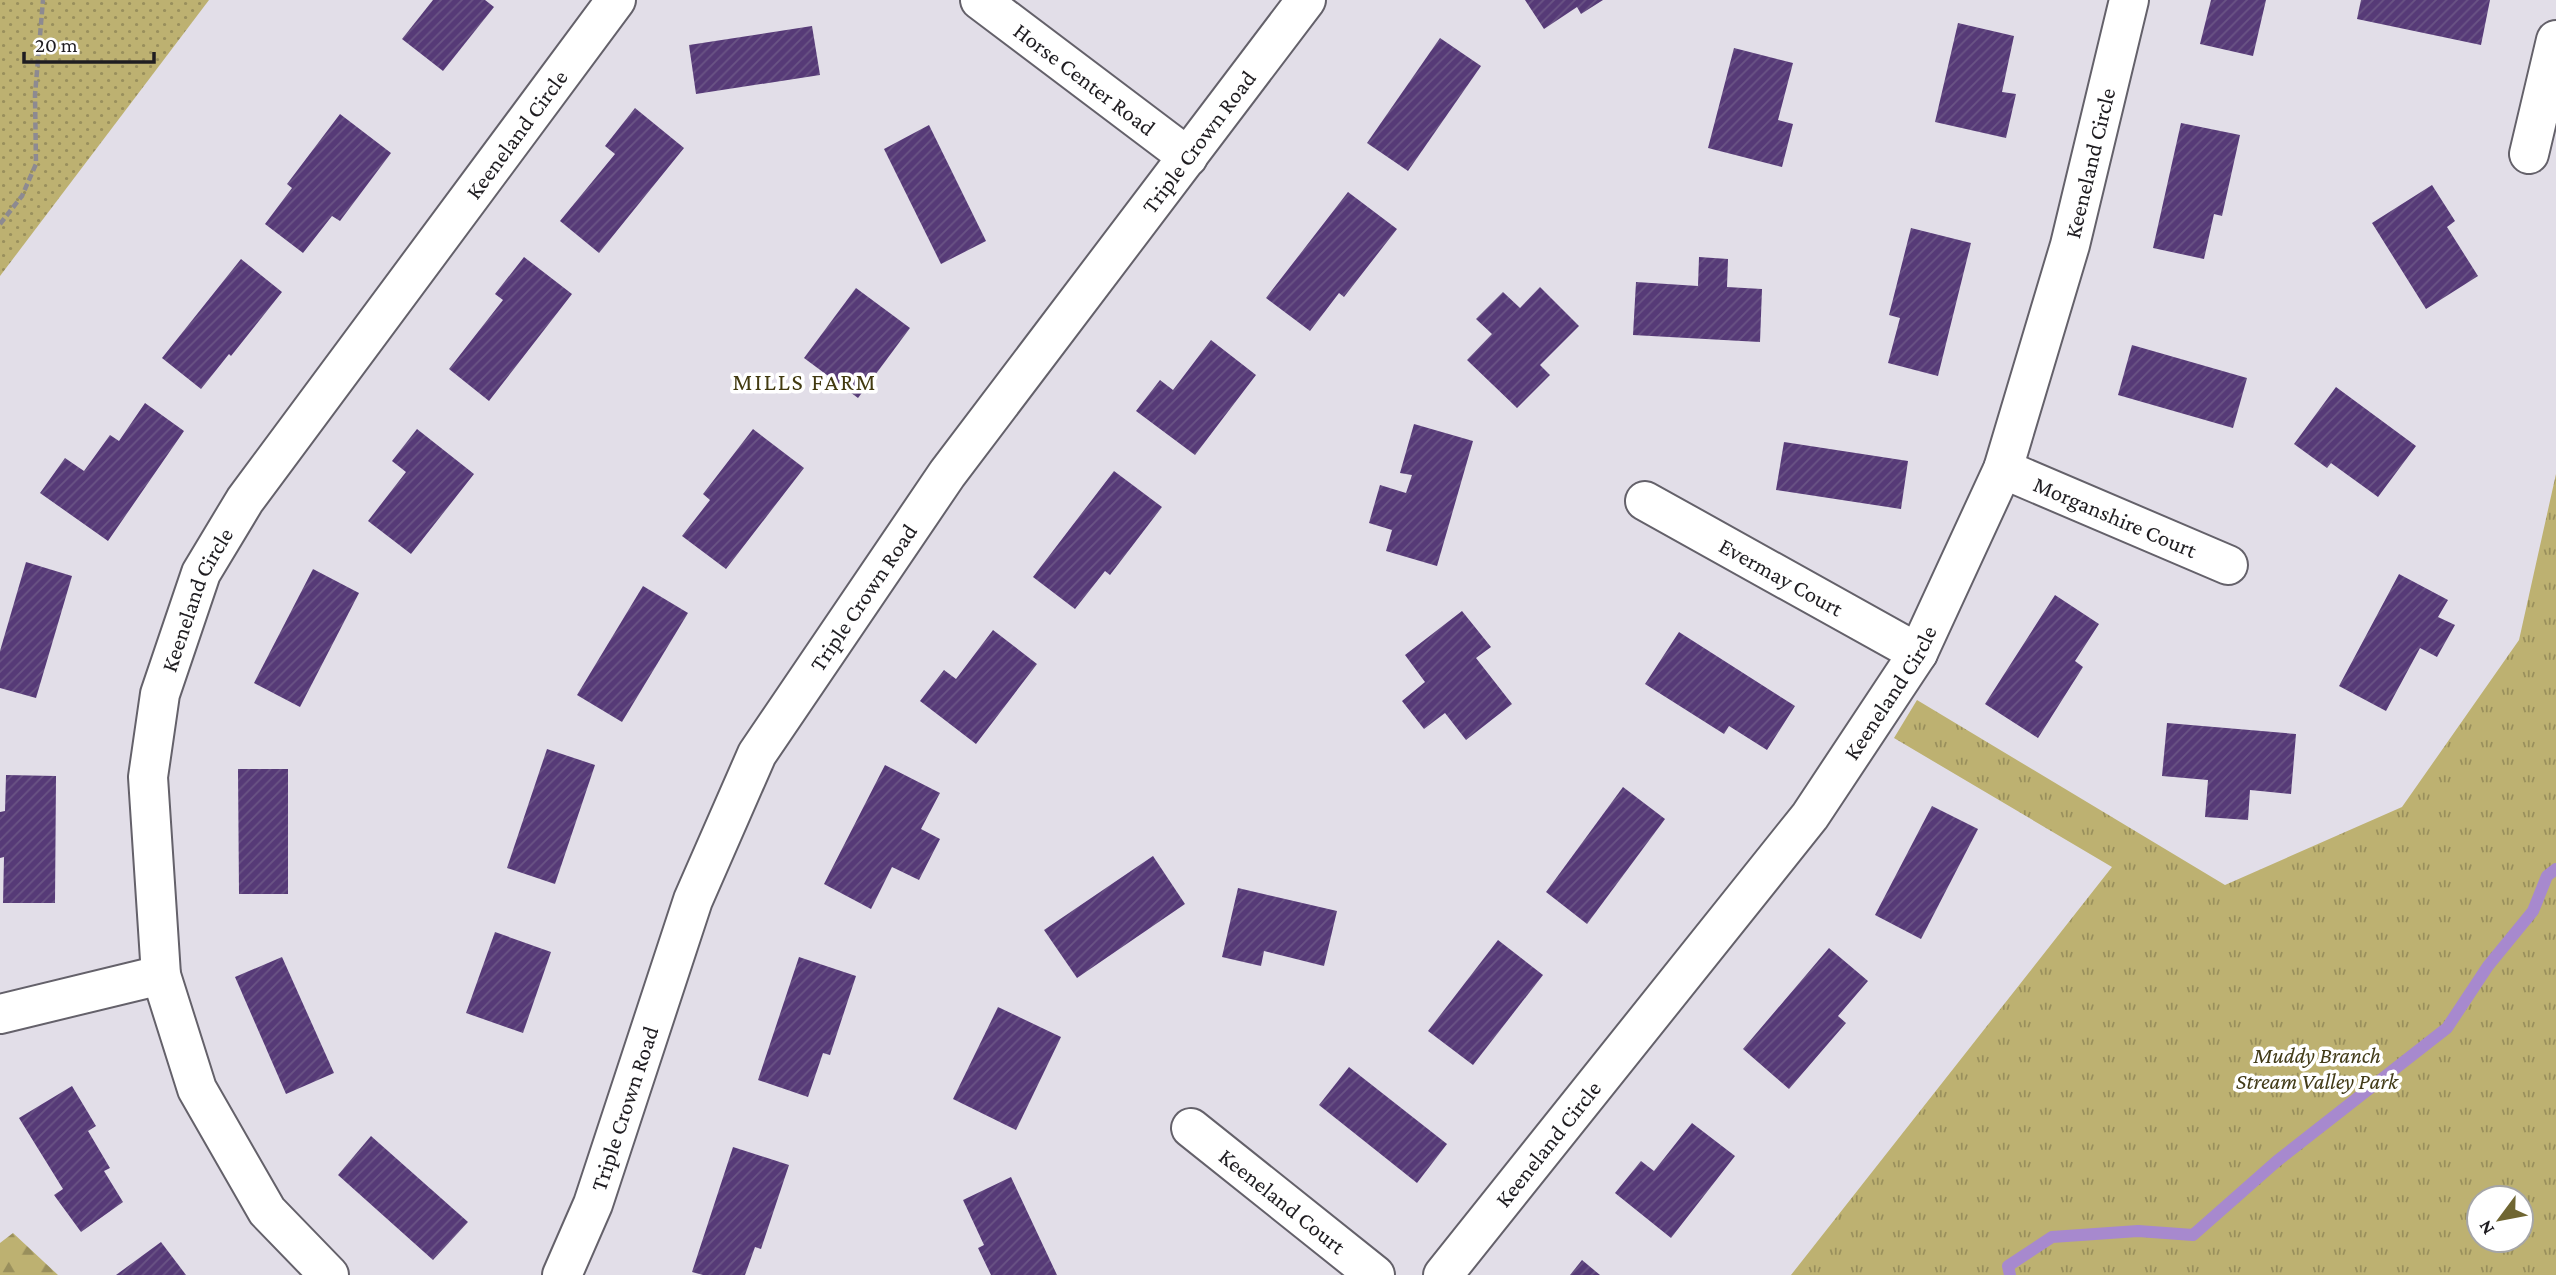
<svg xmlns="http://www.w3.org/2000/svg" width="2556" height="1275" viewBox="0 0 2556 1275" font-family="'Crimson Pro',serif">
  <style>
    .grass { fill: url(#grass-dots) }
    .forest { fill: url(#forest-firs) }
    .park { fill: url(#park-tufts); fill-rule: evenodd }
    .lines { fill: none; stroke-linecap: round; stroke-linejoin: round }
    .stream { stroke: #a789ce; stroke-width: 12 }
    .building { fill: url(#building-hatch) }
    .minor-casing { stroke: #64616a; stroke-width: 42 }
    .path { stroke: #8d8a91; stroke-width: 4.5; stroke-dasharray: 7 3.5; stroke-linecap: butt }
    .minor { stroke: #fff; stroke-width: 38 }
    .labels { text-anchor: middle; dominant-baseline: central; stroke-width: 7; stroke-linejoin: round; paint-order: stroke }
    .street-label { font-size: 23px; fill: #1f1d21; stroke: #fff }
    .park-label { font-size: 23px; font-style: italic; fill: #423b18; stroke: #fff }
    .neighbourhood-label { font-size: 24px; letter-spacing: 2px; fill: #423a10; stroke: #fff }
  </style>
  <defs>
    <pattern id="grass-dots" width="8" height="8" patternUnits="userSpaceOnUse" patternTransform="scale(1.75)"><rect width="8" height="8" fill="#bdb171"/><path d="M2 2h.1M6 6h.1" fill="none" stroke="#998f5c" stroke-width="1.8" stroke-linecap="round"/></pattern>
    <pattern id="forest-firs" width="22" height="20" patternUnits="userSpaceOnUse" patternTransform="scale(1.75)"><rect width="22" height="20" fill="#bdb171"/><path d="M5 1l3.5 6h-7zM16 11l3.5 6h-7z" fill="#998f5c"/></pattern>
    <pattern id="park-tufts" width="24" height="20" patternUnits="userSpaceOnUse" patternTransform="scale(1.75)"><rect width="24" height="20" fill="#bdb171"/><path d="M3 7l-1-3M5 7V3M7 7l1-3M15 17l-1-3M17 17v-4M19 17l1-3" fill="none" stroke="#998f5c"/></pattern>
    <pattern id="building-hatch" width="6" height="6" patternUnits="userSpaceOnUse" patternTransform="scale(1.75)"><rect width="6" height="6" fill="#563a77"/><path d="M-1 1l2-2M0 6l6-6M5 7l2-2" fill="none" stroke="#6a5485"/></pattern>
  </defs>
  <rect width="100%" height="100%" fill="#e2dee8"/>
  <polygon class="grass" points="0,0 209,0 0,276"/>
  <polygon class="forest" points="13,1233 58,1275 0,1275 0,1243"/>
  <path class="park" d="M2556 474V1275H1791L2112 867 1894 738 1917 700 2225 885 2402 807 2519 640ZM2479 1198H2521V1240H2479Z"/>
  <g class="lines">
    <polyline class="stream" points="2010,1275 2008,1266 2052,1237 2138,1231 2193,1235 2277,1161 2447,1028 2488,966 2533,911 2547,876 2556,869"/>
  </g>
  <g class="building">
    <polygon points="433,0 485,0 494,7 443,71 402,39"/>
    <polygon points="1525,0 1603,0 1581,14 1577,7 1544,29"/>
    <polygon points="2211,0 2266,0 2253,56 2200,44"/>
    <polygon points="2361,0 2490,0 2481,45 2357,19"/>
    <polygon points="1958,23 2014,36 2002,92 2016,94 2006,138 1935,122"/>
    <polygon points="812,26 820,75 696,94 689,45"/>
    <polygon points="1440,38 1481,66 1408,171 1367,143"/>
    <polygon points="1734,48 1793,63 1778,120 1793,124 1782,167 1708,148"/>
    <polygon points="635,108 684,148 599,253 560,221 615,154 605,146"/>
    <polygon points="340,114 391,153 340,221 332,216 303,253 265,224 292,188 287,184"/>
    <polygon points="2181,123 2240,135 2222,216 2214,214 2204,259 2153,248"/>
    <polygon points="929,125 986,241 941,264 884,149"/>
    <polygon points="2432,185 2455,221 2447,227 2478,276 2426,309 2372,223"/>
    <polygon points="1348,192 1397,229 1344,297 1339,293 1310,331 1266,298"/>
    <polygon points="1911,228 1971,243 1938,376 1888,363 1900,318 1889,315"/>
    <polygon points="524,257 572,294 489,401 449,369 503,300 495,294"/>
    <polygon points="1699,257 1728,259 1727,287 1762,289 1760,342 1633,335 1636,282 1698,286"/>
    <polygon points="241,259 282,292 231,356 229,354 201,389 162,358"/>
    <polygon points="1540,287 1579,326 1540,365 1550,375 1517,408 1467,360 1492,334 1476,319 1503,292 1520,308"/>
    <polygon points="856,288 910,328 858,398 804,358"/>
    <polygon points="1211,340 1256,375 1195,455 1136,411 1160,380 1173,390"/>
    <polygon points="2132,345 2247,378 2233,428 2118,395"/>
    <polygon points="2336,387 2416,446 2378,497 2331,463 2327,468 2294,444"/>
    <polygon points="145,403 184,431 108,541 40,493 65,458 84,471 110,435 119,441"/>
    <polygon points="1414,424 1473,441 1437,566 1386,551 1392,530 1369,523 1380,485 1406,493 1412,475 1400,473"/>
    <polygon points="417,429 474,474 411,554 368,521 406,472 392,461"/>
    <polygon points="753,429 804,468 726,569 682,536 710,500 703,494"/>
    <polygon points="1784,442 1908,461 1901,509 1776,490"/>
    <polygon points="1114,471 1162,507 1110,575 1105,571 1075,609 1033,577"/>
    <polygon points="26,562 72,576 36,698 0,688 0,651"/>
    <polygon points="313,569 359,593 300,707 254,683"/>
    <polygon points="2399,574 2448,600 2438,617 2455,625 2437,657 2420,648 2386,711 2339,686"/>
    <polygon points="643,586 688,613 622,722 577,695"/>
    <polygon points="2055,595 2099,624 2075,661 2083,667 2038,738 1985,704"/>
    <polygon points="1462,611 1491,647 1476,658 1512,704 1466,740 1445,713 1424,729 1402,701 1425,682 1405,655"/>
    <polygon points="993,630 1037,664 976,744 920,701 944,670 956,679"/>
    <polygon points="1679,632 1795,706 1767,750 1729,726 1724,734 1645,684"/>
    <polygon points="2167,723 2296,734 2291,794 2250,790 2248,820 2205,817 2208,780 2162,776"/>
    <polygon points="547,749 595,765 555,884 507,868"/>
    <polygon points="885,765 940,793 921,829 940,839 919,880 892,867 871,909 824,884"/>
    <polygon points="238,769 288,769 288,894 239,894"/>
    <polygon points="6,775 56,776 55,903 3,903 4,857 0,858 0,812 5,811"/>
    <polygon points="1623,787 1665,819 1587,924 1546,892"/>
    <polygon points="1932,806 1978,829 1921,939 1875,915"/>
    <polygon points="1153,856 1185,904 1077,978 1044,930"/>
    <polygon points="1238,888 1337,911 1324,966 1264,951 1261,966 1222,957"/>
    <polygon points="495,932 551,952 523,1033 466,1013"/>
    <polygon points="1498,940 1543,975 1473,1065 1428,1031"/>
    <polygon points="1829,948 1868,981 1838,1016 1846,1023 1789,1089 1743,1049"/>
    <polygon points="282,957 334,1073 286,1094 235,977"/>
    <polygon points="799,957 856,976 830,1055 823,1053 808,1097 758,1080"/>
    <polygon points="998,1007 1061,1037 1016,1130 953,1099"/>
    <polygon points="1349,1067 1447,1144 1417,1183 1319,1105"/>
    <polygon points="72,1086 96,1126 88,1131 110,1168 104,1171 123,1202 81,1232 54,1195 63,1189 19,1118"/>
    <polygon points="1692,1123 1735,1156 1671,1238 1615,1193 1641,1161 1654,1171"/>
    <polygon points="371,1136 468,1222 433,1260 338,1175"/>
    <polygon points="733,1147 789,1165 761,1249 755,1247 745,1275 703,1275 692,1272"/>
    <polygon points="1011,1177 1057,1275 991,1275 978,1248 984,1245 963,1200"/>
    <polygon points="161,1242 186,1275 116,1275"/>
    <polygon points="1582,1260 1600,1275 1570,1275"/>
  </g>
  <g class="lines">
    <defs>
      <g id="minor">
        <path id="s1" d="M980 0 1188 157"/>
        <polyline points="2529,154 2556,40"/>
        <path id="s2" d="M2003 469 2228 565"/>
        <path id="s3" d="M1645 501 1918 653"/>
        <polyline points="0,1014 161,975"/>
        <path id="s4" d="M1191 1128 1375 1275"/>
        <path id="s5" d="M329 1275 267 1211 197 1089 161 975 148 777 160 694 201 573 245 500 616 0"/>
        <path id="s6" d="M562 1275 593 1204 693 900 757 754 947 474 1306 0"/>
        <path id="s7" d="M1443 1275 1810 816 1918 653 2003 469 2070 245 2129 0"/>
      </g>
    </defs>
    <use href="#minor" class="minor-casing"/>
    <polyline class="path" points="0,224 22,196 36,164 35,95 43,0"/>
    <use href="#minor" class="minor"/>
  </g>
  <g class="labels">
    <g class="street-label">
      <text stroke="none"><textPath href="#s1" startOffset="131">Horse Center Road</textPath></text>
      <text stroke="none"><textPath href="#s5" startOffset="1300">Keeneland Circle</textPath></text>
      <text stroke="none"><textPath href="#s6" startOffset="1312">Triple Crown Road</textPath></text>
      <text stroke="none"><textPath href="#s7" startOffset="1304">Keeneland Circle</textPath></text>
      <text stroke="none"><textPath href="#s2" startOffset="122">Morganshire Court</textPath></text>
      <text stroke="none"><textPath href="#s3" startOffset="156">Evermay Court</textPath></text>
      <text stroke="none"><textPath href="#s6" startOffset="746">Triple Crown Road</textPath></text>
      <text stroke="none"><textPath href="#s5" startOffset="733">Keeneland Circle</textPath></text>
      <text stroke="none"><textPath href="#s7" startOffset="735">Keeneland Circle</textPath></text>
      <text stroke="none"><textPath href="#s6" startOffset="178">Triple Crown Road</textPath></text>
      <text stroke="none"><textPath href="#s7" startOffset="168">Keeneland Circle</textPath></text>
      <text stroke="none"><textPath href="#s4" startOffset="117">Keeneland Court</textPath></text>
    </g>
    <g class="park-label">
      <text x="2317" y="1055">Muddy Branch<tspan x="2317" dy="26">Stream Valley Park</tspan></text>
    </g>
    <g class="neighbourhood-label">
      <text x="805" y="381">MILLS FARM</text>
    </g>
  </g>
  <g transform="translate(2500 1219) rotate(238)"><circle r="33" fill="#ffffff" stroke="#a5a5a6" stroke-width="2"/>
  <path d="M0-5L12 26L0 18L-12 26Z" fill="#6f6632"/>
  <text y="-10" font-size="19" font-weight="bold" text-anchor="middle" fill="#1f1d21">N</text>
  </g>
  <path d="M24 52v10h130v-10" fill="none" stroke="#1f1d21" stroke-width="3.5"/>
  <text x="35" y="52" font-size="21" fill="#1f1d21" stroke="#ffffff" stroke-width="5" paint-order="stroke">20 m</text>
</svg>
